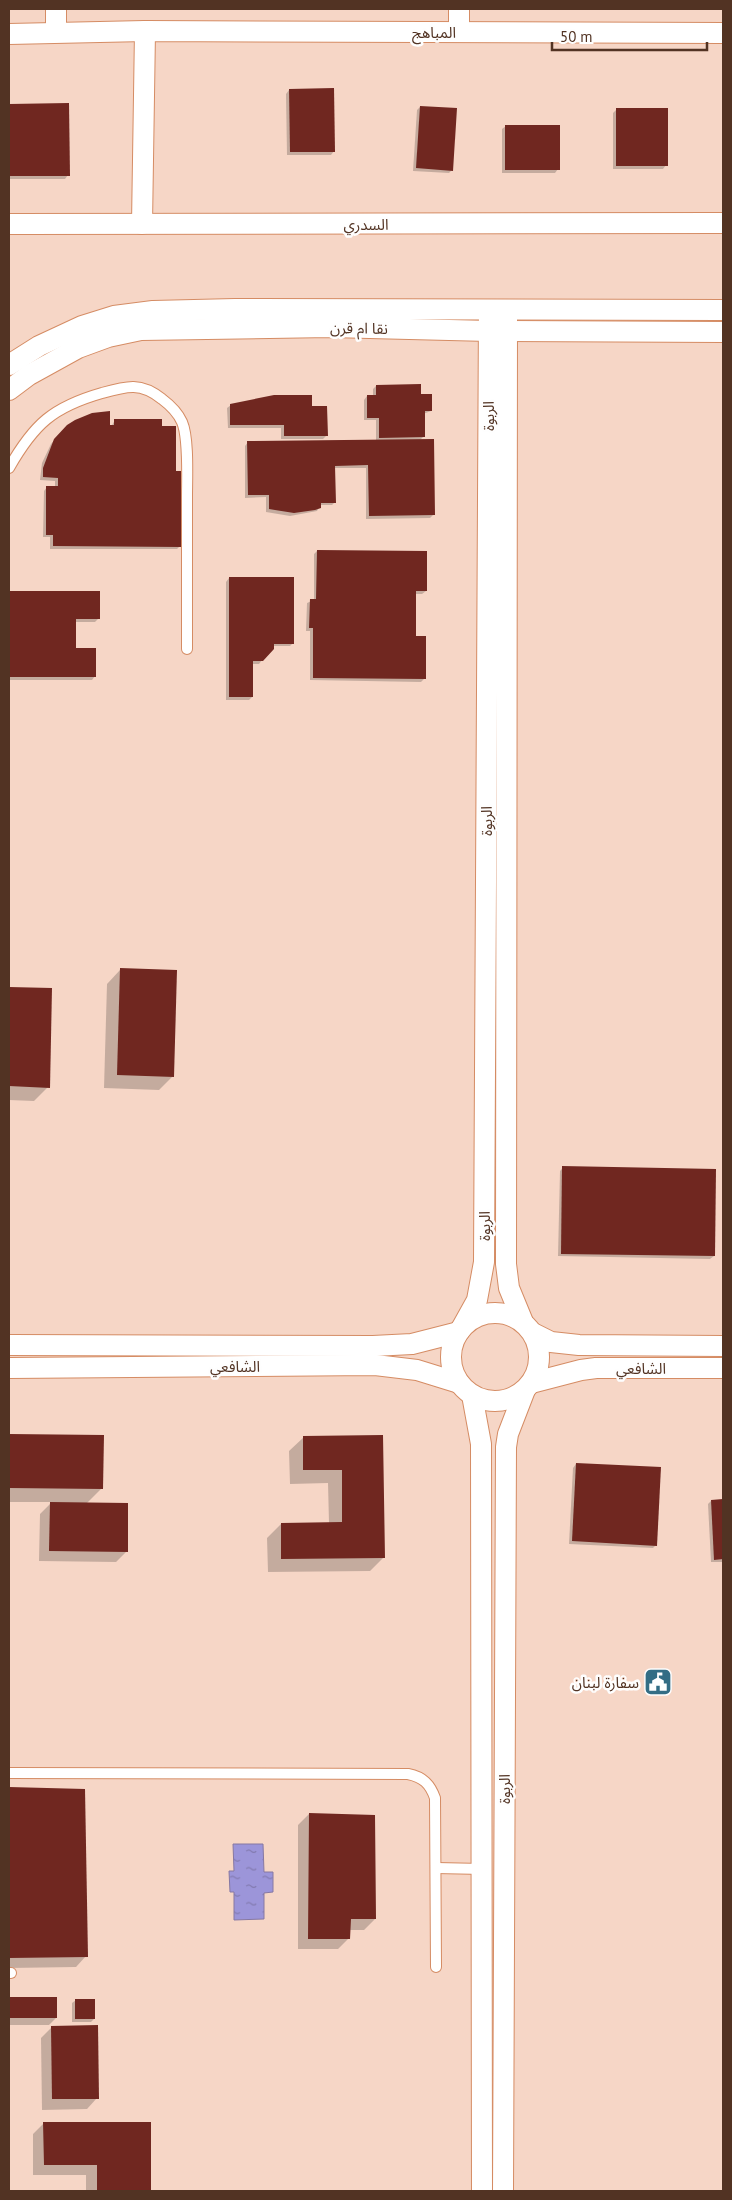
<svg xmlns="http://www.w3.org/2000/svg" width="732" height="2200" viewBox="0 0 732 2200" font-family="'PT Sans','Noto Sans Arabic',sans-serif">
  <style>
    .water { fill: url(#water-ripples); stroke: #8678a2 }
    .shadow { fill: #0003 }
    .building { fill: #702720 }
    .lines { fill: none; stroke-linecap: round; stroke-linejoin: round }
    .service-casing { stroke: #d58c64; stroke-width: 12 }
    .minor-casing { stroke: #d58c64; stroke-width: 22 }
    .service { stroke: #fff; stroke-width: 10 }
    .minor { stroke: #fff; stroke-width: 20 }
    .labels { text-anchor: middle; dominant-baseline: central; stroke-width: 5; stroke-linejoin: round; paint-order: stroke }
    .street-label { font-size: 15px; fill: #523323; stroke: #fefefe }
    .poi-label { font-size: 15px; fill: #523323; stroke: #fefefe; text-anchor: end }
  </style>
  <defs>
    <pattern id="water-ripples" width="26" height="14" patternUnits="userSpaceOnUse" patternTransform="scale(1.25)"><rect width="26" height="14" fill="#9c95d9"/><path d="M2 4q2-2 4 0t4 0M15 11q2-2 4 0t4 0" fill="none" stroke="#827ab0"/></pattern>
  </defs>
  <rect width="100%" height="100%" fill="#f6d6c6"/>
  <polygon class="water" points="233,1844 263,1844 264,1872 273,1872 273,1892 264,1893 264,1919 234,1920 234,1892 230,1892 229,1871 234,1871"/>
  <g class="shadow">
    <polygon points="289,90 334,151 331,155 287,155 286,94"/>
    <polygon points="9,105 67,105 68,175 65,179 9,179"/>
    <polygon points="420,107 452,170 449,173 413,171 417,110"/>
    <polygon points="616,110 666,165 663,169 613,169 613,113"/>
    <polygon points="506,126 558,169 555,173 502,173 502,129"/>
    <polygon points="376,386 420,395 431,411 423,414 423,437 420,440 433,515 430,518 366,519 366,468 334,468 335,502 332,505 320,505 317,511 290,516 266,512 266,497 245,498 245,446 248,442 376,441 376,420 364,420 364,400 367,396 373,396 373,389"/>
    <polygon points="231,405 311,407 326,436 323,439 281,439 281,428 228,428 227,408"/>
    <polygon points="115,420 161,427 180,546 177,549 50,549 50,537 43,537 44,491 47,487 55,487 55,481 40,480 42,463 51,444 67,426 111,427"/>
    <polygon points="317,551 426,591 422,594 415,594 414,637 425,678 421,682 310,680 310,631 306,631 307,603 314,600 314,554"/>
    <polygon points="229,578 293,643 290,646 273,646 259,664 252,664 252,697 249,700 226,700 226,582"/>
    <polygon points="9,592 99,592 99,618 95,622 75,622 75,649 95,676 92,680 9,680"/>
    <polygon points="121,969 173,1076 159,1090 104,1088 107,984"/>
    <polygon points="9,988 51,989 48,1087 34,1101 9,1100"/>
    <polygon points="563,1168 714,1256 710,1259 558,1256 560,1171"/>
    <polygon points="9,1435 102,1436 102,1488 86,1504 126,1552 116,1562 39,1561 40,1514 52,1502 9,1502"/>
    <polygon points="382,1436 384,1557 370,1571 268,1572 267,1538 281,1524 329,1523 328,1483 290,1484 289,1451 304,1437"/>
    <polygon points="576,1464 656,1545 653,1548 569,1544 573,1468"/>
    <polygon points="723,1500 723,1562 711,1562 708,1504 711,1501"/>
    <polygon points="9,1789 84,1790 86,1956 76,1967 9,1968"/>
    <polygon points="309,1814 375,1919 364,1930 350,1930 349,1938 338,1949 298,1949 298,1825"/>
    <polygon points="9,1999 56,1999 56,2018 49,2025 9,2025"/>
    <polygon points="76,2000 94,2019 91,2022 72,2022 72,2003"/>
    <polygon points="52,2027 97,2098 87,2109 42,2110 41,2038"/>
    <polygon points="44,2123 150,2123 150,2191 86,2191 86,2175 33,2175 33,2134"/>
  </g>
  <g class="building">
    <polygon points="334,88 335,152 290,152 289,89"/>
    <polygon points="69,103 70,176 9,176 9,104"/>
    <polygon points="420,106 457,108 453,171 416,168"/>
    <rect x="616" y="108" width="52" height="58"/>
    <rect x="505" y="125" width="55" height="45"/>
    <polygon points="421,384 421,394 432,394 432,411 425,411 425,437 379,438 379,418 367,418 367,395 376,395 376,385"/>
    <polygon points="274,395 312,395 312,406 327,406 328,436 284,436 284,425 230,425 230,404"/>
    <polygon points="110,411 110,425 114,425 114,419 162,419 162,426 176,426 176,471 181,471 181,547 53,546 53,535 46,535 46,486 58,486 58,478 43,477 43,468 54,439 67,425 75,420 92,413"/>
    <polygon points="434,439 435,515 369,516 368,465 335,466 336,503 321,503 321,508 315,510 294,513 275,510 269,509 269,495 248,495 247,441"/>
    <polygon points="317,550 427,551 427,591 416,591 416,636 426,636 426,679 313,678 313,628 309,628 310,599 316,599"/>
    <polygon points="229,577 294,577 294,644 274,644 274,649 263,661 253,661 253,697 229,697"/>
    <polygon points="9,591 100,591 100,619 76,619 76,648 96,648 96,677 9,677"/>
    <polygon points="120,968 177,970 174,1077 117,1075"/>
    <polygon points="9,987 52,988 50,1088 9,1086"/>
    <polygon points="562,1166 716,1169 715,1256 561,1254"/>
    <polygon points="9,1434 104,1435 103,1489 9,1488"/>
    <polygon points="383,1435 385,1558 281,1559 281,1523 342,1522 342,1470 303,1470 303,1436"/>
    <polygon points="576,1463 661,1467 657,1546 572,1541"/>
    <polygon points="723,1499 723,1559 714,1560 711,1500"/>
    <polygon points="50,1502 128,1503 128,1552 49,1551"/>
    <polygon points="9,1787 85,1789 88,1957 9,1958"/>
    <polygon points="309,1813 375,1815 376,1919 351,1919 350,1939 308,1939"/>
    <rect x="9" y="1997" width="48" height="21"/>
    <rect x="75" y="1999" width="20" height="20"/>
    <polygon points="98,2025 99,2099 52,2099 51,2026"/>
    <polygon points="43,2122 151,2122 151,2191 97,2191 97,2165 44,2165"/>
  </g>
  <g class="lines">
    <defs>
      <g id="service">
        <path d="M9 468C34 424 53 407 102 393 127 386 141 382 162 399 170 405 178 413 182 422 189 438 187 478 187 497 187 548 187 598 187 649"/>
        <path d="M9 1773 408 1774C423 1777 430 1784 435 1798L436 1967"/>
        <polyline points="436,1868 483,1869"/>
        <polyline points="9,1973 11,1973"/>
      </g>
      <g id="minor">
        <polyline points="56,9 56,32"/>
        <polyline points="459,9 459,32"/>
        <polyline points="9,34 145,31 723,33"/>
        <polyline points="9,224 723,223"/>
        <polyline points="142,224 145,31"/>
        <polyline points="507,310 506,1264 509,1288 523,1322"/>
        <polyline points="9,365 39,346 82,326 114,316 153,311 235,309 723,310"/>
        <polyline points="9,390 29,375 78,348 108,337 141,330 330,327 489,331 723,332"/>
        <circle cx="495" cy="1357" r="44"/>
        <polyline points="462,1327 477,1300 484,1262 489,310"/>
        <polyline points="533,1333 551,1342 579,1345 723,1346"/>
        <polyline points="9,1345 373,1346 412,1344 459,1332"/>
        <polyline points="9,1368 375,1365 417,1370 459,1383"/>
        <polyline points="531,1383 581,1370 596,1368 723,1368"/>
        <polyline points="472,1395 481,1444 482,2191"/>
        <polyline points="503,2191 506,1447 508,1434 525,1390"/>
      </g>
    </defs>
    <use href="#service" class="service-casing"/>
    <use href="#minor" class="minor-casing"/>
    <use href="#service" class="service"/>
    <use href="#minor" class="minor"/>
  </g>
  <defs>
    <symbol id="civic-square" viewBox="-11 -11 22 22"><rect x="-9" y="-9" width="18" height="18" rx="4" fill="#336d85" stroke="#fefefe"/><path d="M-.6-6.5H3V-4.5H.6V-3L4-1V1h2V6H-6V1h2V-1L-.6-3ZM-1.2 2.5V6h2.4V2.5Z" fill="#fff"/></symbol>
  </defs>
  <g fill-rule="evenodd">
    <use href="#civic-square" x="642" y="1666" width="32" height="32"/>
  </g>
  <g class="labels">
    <g class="street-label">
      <text x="434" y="32">المباهج</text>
      <text x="366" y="224">السدري</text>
      <text transform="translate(359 328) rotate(1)">نقا ام قرن</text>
      <text transform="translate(488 416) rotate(-90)">الربوة</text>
      <text transform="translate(486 821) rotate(-90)">الربوة</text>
      <text transform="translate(484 1226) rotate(-90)">الربوة</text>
      <text x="235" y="1366">الشافعي</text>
      <text x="641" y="1368">الشافعي</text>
      <text transform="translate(504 1789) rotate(-90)">الربوة</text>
    </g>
    <g class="poi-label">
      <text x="639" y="1682">سفارة لبنان</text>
    </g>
  </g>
  <rect width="732" height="2200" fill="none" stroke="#523323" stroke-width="20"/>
  <path d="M552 42v8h155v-8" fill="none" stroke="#523323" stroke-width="2.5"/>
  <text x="560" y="42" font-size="15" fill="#523323" stroke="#fefefe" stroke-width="4" paint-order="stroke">50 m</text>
</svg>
